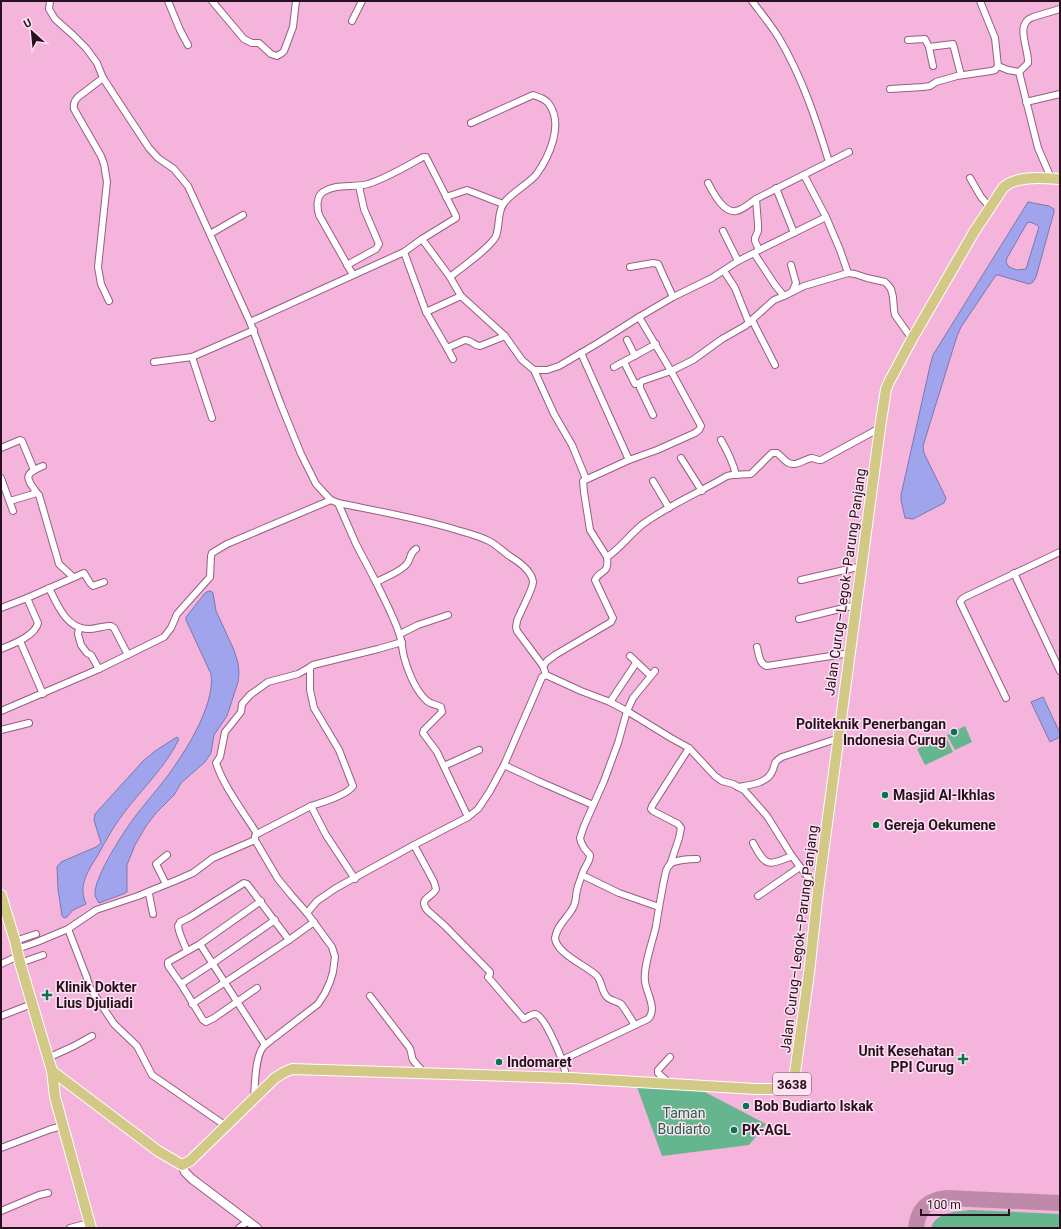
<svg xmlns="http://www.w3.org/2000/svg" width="1061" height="1229" viewBox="0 0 1061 1229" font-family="Roboto,sans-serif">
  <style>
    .green { fill: #65b68f }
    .water { fill: #a0a4ec; stroke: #7c78ae; fill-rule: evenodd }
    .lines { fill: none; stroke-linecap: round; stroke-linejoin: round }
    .taxiway { stroke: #bf8aaa; stroke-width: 16 }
    .minor-casing { stroke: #975e83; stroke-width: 8 }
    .tertiary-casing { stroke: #975e83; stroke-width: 10 }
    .primary-casing { stroke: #fff; stroke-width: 12 }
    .minor { stroke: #fff; stroke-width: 6 }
    .tertiary { stroke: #fff; stroke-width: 8 }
    .primary { stroke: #d2c987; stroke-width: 10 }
    .poi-dot { fill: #08754f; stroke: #fde2f2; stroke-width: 1.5 }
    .labels { text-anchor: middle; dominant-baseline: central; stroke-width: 3; stroke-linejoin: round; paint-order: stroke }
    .shield { fill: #fde2f2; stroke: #67505e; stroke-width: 1 }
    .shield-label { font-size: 13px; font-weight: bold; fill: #27111f }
    .street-label { font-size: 14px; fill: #27111f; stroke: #fde2f2 }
    .poi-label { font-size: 14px; font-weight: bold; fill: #27111f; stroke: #fde2f2; text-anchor: start }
    .park-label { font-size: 14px; fill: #236347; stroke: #fde2f2 }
  </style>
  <rect width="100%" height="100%" fill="#f4b4db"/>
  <g class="green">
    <polygon points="965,726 972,742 955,750 947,735"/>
    <polygon points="945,735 953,752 925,765 917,749"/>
    <polygon points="637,1087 701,1090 766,1124 749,1145 662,1156"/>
    <path d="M971 1210 1060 1214V1228H931C937 1211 956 1212 971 1210Z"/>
  </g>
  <g class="water">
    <path d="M1028 202 1049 206 1054 209V212L1036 277 1033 282 1029 284 998 275H996L961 327 957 336 923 446 924 453 946 498 944 503 913 519 905 518 901 500V495L930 366 933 355ZM1030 222 1037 225 1039 227 1026 269 1017 270 1009 267 1006 262 1007 258 1027 223Z"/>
    <path d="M209 591H211L213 593 216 611 234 650 238 663 239 673 238 682 227 716 214 735 211 753 205 762 181 783 174 795 156 813 146 826 135 845 127 865V892L123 894 99 903C97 900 96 898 95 895 93 878 126 828 137 814 151 796 166 780 178 761 193 739 215 700 211 674L186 620V617L205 593Z"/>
    <polygon points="1043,697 1060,733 1060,737 1050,742 1031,702"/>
    <path d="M177 737 179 739C166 766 144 787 126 810 115 824 106 840 98 855 93 863 86 873 84 882 82 889 83 897 86 904L73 910 67 917 64 918 62 916 58 889 57 867 61 862 96 847 101 843 94 820 95 814 143 761 155 751Z"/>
  </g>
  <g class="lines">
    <path class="taxiway" d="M916 1228C918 1208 928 1200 947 1198L1060 1203"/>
    <defs>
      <g id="minor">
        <path d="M50 1 49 9 55 19 73 35 86 48 97 63 103 78 118 101 149 148 158 158 174 169 188 186 250 322 281 405 301 454 316 484 327 496 331 500 338 503C377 511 418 518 457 530 467 533 479 536 489 541 497 545 503 552 511 557 519 562 532 571 533 582 533 589 520 612 517 621L516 627 517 631 543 666 546 675 581 691 610 702 627 711 671 738 689 748 715 776 722 781 733 784 744 790 767 816 792 856 818 891"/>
        <polyline points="168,1 180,30 188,45"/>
        <polyline points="212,1 244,39 252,43 259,43 271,54 277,56 282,53 284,51 293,27 296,1"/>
        <path d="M752 1C761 13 771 25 779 38 802 77 816 119 829 162"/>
        <polyline points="980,1 995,38 998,66 1008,70 1019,72 1038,148 1051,178"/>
        <polyline points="352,21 362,1"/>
        <polyline points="908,40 925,39 929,47 953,44 961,75"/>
        <polyline points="929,47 933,66"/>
        <path d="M1019 72 1028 63C1029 48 1014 24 1033 17L1060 9"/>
        <path d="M103 78 78 97C74 101 73 104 74 109L101 156 104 164 107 182 98 267 101 284 109 301"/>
        <polyline points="890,89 923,87 930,86 936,82 957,76 991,71 995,70 998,66"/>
        <polyline points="1026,102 1060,94"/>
        <polyline points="804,175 826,217"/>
        <polyline points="970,178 981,197 990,207"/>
        <path d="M708 183C713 192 723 213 736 211 743 210 750 203 756 199"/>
        <polyline points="776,188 794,233"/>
        <polyline points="446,197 467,190 503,204"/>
        <polyline points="723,231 738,261"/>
        <polyline points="210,234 243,215"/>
        <polyline points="422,239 450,277 461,296 505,336 522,360 534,370 547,370 559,366 598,343 639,317 673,297 712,278 738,261 754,253 775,285 784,296 804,286 848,273 855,274 867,278 885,282 888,285 891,289 893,297 894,310 895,315 912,339"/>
        <polyline points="759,250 755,241 755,238 758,231 758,224 756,199 849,152"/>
        <polyline points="757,251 826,217 840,250 848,273"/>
        <path d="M404 252 426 312 447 348 465 340C471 340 475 346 480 346L505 336"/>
        <polyline points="347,265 376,249 379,244 364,209 359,186"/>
        <polyline points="791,265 796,283 792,292"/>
        <polyline points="630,267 653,263 658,264 673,297"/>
        <polyline points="724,271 735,288 749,323"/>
        <path d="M450 277C461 268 491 247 496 236 500 226 497 212 504 203 511 193 527 185 536 175 549 157 564 125 549 104 546 99 539 97 533 95L471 123"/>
        <polyline points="426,312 461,296"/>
        <polyline points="639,317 671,371 642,381 640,383 640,388 653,415"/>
        <polyline points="752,320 775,365"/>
        <path d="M250 322 404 252 422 239 456 218V216L426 157H423C405 167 387 178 368 184 353 188 337 183 323 192 316 197 317 208 319 215L353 275"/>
        <polyline points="627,340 635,356"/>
        <polyline points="447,348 453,359"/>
        <polyline points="581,353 629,460"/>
        <polyline points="192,357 212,418"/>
        <polyline points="154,362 192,357 254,330"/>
        <polyline points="624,362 635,384 640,383"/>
        <polyline points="614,367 656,344"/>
        <polyline points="534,370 554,414 572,445 586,479"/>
        <path d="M721 440C728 452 733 462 736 475"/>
        <polyline points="1,448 20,440 22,441 34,470"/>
        <polyline points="681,458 702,491"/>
        <polyline points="1,478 13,511"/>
        <polyline points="653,481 669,508"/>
        <path d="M37 493C25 477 24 474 43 466"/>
        <polyline points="10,501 37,493 39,495 59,564 73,577"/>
        <polyline points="338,503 356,544 376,582"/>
        <path d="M416 549C408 554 412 559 406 565 398 573 386 577 376 582 384 599 393 615 399 633 402 641 402 649 404 657 408 671 416 691 427 701 431 704 437 705 441 707L442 712 424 730 423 733 437 752 468 817"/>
        <polyline points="607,557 590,530 584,492 583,481 629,460 657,450 695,433 699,430 701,426 671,371 693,360 722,339 745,326 774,300 784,296"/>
        <polyline points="1014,573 1060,671"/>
        <polyline points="801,580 862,566"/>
        <path d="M49 588C57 604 66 628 87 629 95 630 103 625 111 626L114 628 128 655"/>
        <polyline points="1,608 27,598 84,573 90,583 93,586 104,582"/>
        <polyline points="799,619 856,605"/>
        <polyline points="79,628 78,634 81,645 87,653 91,655 99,669"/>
        <polyline points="400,634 418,625 448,615"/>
        <polyline points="20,641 43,694"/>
        <path d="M757 647C759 654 759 664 767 666L850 653"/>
        <path d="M1 649C13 644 35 636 38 623L27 598"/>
        <polyline points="630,656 651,676"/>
        <path d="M543 666 547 661 555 655 611 622 613 618 611 614 595 580C601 568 609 576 607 557 621 548 630 534 643 524 669 505 700 492 727 476L732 475 751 474 772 453H777C780 455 783 459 787 462 795 468 804 459 812 458L819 460H821L880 428"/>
        <polyline points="1006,698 960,602 962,599 965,597 1060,552"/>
        <polyline points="610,702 636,663"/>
        <polyline points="1,711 99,669 164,637 171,628 177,614 210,577 211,556 212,553 227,544 331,500"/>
        <polyline points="1,730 29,723"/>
        <polyline points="504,765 538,781 593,805"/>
        <polyline points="444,766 479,750"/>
        <path d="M738 787C749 785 766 784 772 772 776 764 772 763 782 757L839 738"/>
        <path d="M257 834C243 811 225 789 216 763L220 757 225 732 241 712 242 704 250 695 268 682 298 674 312 666"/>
        <path d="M753 843C766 867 767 866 792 856"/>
        <path d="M414 845 434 882 436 889C432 898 418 898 427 910L445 926 490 972V974L488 977 524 1019C527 1018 531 1014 535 1014 544 1015 559 1052 562 1060"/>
        <polyline points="670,865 679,838 681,828 678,824 653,811 651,809 652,806 689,748"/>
        <polyline points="582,875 619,893 659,907"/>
        <path d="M355 879 326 835 311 806C321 803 347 795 353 786L339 750 314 708 310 690V667L313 665 378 649 402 642"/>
        <polyline points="166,884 156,864 167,855"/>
        <polyline points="758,896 800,867"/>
        <polyline points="307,913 317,901 336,888 414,845 468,817 478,809 490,791 504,765 537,689 542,677 546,675"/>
        <polyline points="153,914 149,894 150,891 177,880 193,873 213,858 255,840"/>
        <polyline points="68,929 87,978 90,988 114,1024 137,1046 152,1075 226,1126"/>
        <polyline points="15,941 36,934"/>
        <polyline points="200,944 265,1045"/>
        <polyline points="17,949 37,942 68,929 96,910 138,896 150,891"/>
        <path d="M187 951C184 943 179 934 178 926L180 922 190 917 244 883 247 884 289 940"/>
        <polyline points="20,963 43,955"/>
        <polyline points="1,964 18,956"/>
        <polyline points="181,984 169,967 168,965 168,962 200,944 261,901"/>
        <polyline points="257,988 214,1018 206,1022 203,1020 181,984 213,963 275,920"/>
        <path d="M370 996 409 1047C412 1051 411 1056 413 1060 416 1064 421 1069 424 1073"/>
        <polyline points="192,1004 289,940 314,922"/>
        <polyline points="1,1016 32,1004"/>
        <path d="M635 1025C630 1018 626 1010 621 1004 617 1001 611 1001 607 997 601 991 602 980 596 975 585 965 556 953 555 938 557 926 565 920 571 911 577 903 575 899 577 890 578 885 581 878 583 872 585 866 590 862 590 855L584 848 581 842 580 838 584 826 604 781 618 743 627 711 633 698 655 671"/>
        <polyline points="47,1055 50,1057 74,1046 92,1036"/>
        <path d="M570 1078 566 1075 562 1060 648 1019C658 1009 646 993 645 981 643 966 653 941 656 926 659 907 662 889 666 871 667 869 668 866 670 864 675 860 690 859 697 859"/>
        <polyline points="669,1083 658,1073 658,1070 670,1057"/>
        <path d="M254 1098C255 1084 255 1053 265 1045L318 1004 325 993 330 982 333 972 335 957 332 947 307 913 292 896 278 879 255 840V836L257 834 311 806"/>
        <polyline points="1,1148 51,1129 63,1126"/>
        <polyline points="1,1211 39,1195 48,1193"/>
        <polyline points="70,1228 89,1223"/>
        <polyline points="239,1228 248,1221"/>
      </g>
      <polyline id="tertiary" points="182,1165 185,1172 192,1179 257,1228"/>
      <g id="primary">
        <path d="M1 895 15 941 20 963 52 1071 158 1151 182 1165 190 1161 275 1078 283 1073 292 1069 570 1078 756 1089H785C790 1087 792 1085 794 1080L809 973 818 891 880 428 886 389 889 382 912 339 974 232 1003 188C1015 175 1044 178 1060 179"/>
        <polyline points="52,1071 55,1097 91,1228"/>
      </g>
    </defs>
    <use href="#minor" class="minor-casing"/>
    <use href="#tertiary" class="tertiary-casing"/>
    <use href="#primary" class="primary-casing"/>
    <use href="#minor" class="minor"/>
    <use href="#tertiary" class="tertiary"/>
    <use href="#primary" class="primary"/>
  </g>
  <g class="poi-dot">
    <circle cx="954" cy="732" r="4"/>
    <circle cx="885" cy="795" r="4"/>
    <circle cx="876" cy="825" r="4"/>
    <path d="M45 989h4v4h4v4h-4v4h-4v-4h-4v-4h4z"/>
    <path d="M961 1053h4v4h4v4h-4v4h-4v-4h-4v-4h4z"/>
    <circle cx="499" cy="1062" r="4"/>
    <circle cx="746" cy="1106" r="4"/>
    <circle cx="734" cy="1130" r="4"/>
  </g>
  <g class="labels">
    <rect class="shield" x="773" y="1073" width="38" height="22" rx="3"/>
    <g class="shield-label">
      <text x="792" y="1084">3638</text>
    </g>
    <g class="street-label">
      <text transform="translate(845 582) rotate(-82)">Jalan Curug–Legok–Parung Panjang</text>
      <text transform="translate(799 939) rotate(-83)">Jalan Curug–Legok–Parung Panjang</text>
    </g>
    <g class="poi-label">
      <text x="946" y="724" text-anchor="end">Politeknik Penerbangan<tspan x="946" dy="16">Indonesia Curug</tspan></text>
      <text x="893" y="795">Masjid Al-Ikhlas</text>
      <text x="884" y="825">Gereja Oekumene</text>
      <text x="56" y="987">Klinik Dokter<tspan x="56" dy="16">Lius Djuliadi</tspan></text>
      <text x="954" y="1051" text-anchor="end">Unit Kesehatan<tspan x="954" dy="16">PPI Curug</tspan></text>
      <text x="507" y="1062">Indomaret</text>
      <text x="754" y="1106">Bob Budiarto Iskak</text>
      <text x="742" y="1130">PK-AGL</text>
    </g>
    <g class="park-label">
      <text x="684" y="1113">Taman<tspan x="684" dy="16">Budiarto</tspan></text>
    </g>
  </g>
  <rect width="1061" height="1229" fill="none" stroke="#27111f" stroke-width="4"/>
  <g transform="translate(32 32) rotate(333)" stroke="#fde2f2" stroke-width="3" paint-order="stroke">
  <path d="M0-3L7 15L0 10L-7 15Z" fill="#27111f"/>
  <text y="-6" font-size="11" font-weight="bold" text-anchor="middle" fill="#27111f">U</text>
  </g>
  <path d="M921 1209v6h88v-6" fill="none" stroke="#27111f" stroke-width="2"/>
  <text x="927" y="1209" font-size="12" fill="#27111f" stroke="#fde2f2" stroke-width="3" paint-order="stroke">100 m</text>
</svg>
